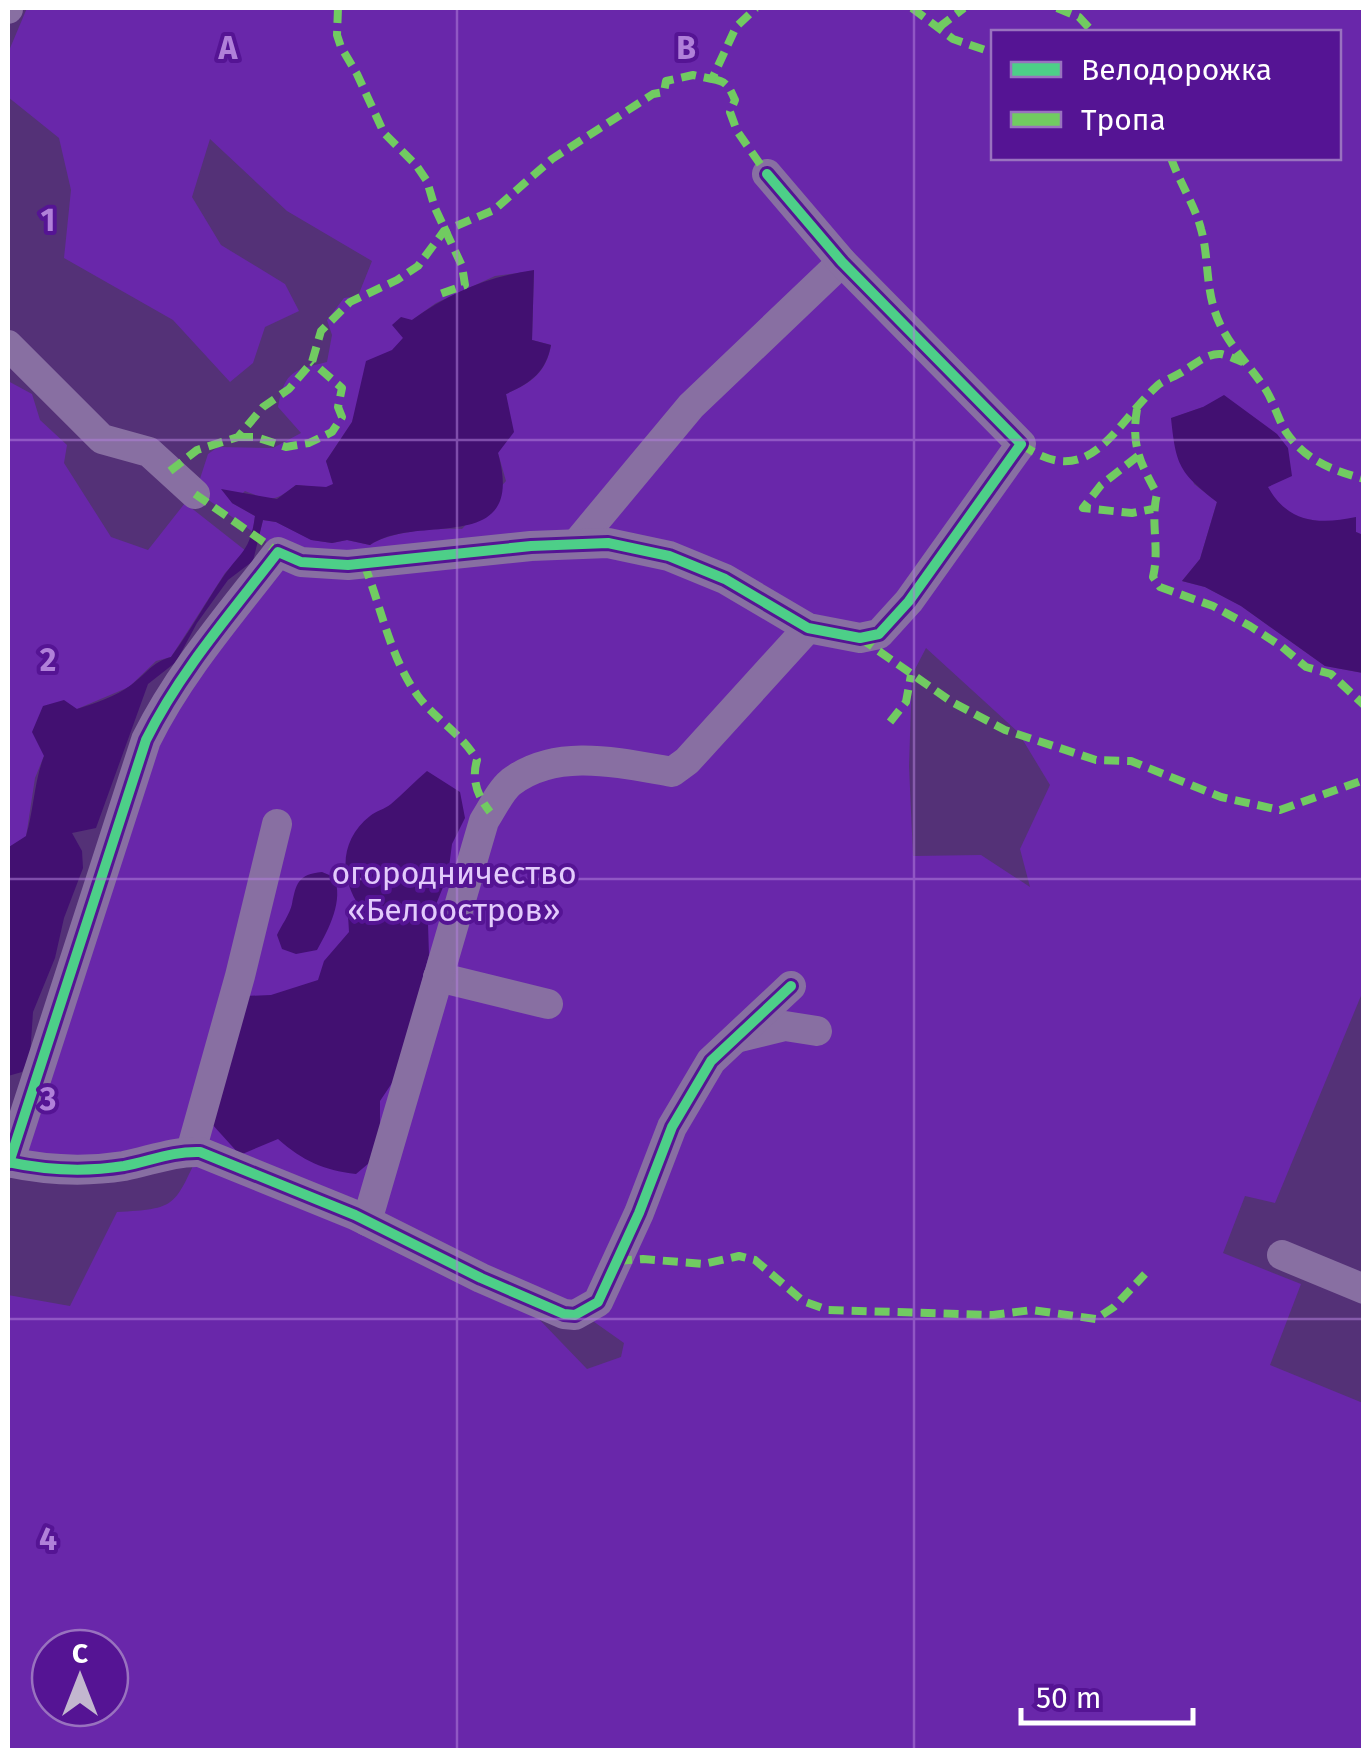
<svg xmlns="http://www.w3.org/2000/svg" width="1371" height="1758" viewBox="0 0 1371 1758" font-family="'Fira Sans',sans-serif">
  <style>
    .green { fill: #6927aa; fill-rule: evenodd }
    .water { fill: #421071 }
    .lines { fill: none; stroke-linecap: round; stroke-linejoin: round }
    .minor { stroke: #886fa2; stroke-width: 30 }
    .quiet { stroke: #71cb61; stroke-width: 8; stroke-dasharray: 15 8; stroke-linecap: butt }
    .cycleway-casing { stroke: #551494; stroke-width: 16 }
    .cycleway { stroke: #4dcf88; stroke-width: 10 }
    .grid { fill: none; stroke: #b080d9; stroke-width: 2.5; stroke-opacity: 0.55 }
    .labels { text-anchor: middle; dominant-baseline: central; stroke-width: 8; stroke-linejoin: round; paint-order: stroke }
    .park-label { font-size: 32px; fill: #e3cbfc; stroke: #551494 }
    .grid-label { font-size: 32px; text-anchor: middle; font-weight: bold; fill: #b080d9; stroke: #551494; stroke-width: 8; stroke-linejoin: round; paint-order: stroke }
  </style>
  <rect width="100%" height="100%" fill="#543177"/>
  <g class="green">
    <path d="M27 8H1363V535L1356 532 1355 518 1329 523 1295 517 1277 503 1203 407 1172 418 1194 484 1217 502 1200 559 1182 581 1205 587 1241 606 1325 666 1363 673V991L1275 1203 1245 1196 1223 1253 1301 1284 1270 1365 1363 1403V1750H8V1295L70 1306 117 1212C177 1209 174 1206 199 1153L10 1160 146 740 275 549 259 536 263 520 276 522 312 540 332 543 347 540 370 545C391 531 436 528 462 529L506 481 498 453 508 411 506 394C531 383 546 373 551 345L532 340 534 271 495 276 436 303 412 320 403 338 360 396 352 422 326 461 334 484 326 488 296 485C273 503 271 501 245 491L232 503 255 516 253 532 196 491 208 454 218 447 273 448 301 433 278 407C285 370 294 370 327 362L332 335 327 320 344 298 358 296 372 261 287 211 210 139 192 197 221 245 285 284 299 311 265 327 253 363 230 382 173 320 64 258 71 190 59 138 8 97V53ZM994 32H1338V158H994ZM926 648 1018 732 1050 785 1020 849 1030 887 981 855 913 856 909 766 912 675ZM598 1302 590 1319 624 1343 621 1357 587 1369 534 1314ZM50 1648H110V1708H50Z"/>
    <polygon points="8,381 32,394 40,420 67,445 64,463 111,537 148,550 185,503 246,551 225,573 171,657 156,661 129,687 77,709 44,756 35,778 26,837 9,847 8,855"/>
  </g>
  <g class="water">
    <path d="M534 270 532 340 551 345C546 372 531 383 506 394L514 432 498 453C527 558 418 512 370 545L347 540 332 543 311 540 276 522 263 520 253 561 228 580 197 623 176 662 148 684 96 828 72 833 82 851 83 868 64 918 55 958 33 1012 30 1056 22 1072 8 1076V856L9 847 26 836C34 809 34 782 44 756L32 732 43 706 64 700 77 709C95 703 115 697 131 685 146 674 152 662 171 657 190 631 205 604 223 577 241 551 250 552 255 516L232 503 221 489 277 499 296 485 326 487 333 484 326 461 352 422 366 361 392 350 403 338 392 325 401 317 412 320C451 292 487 277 534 270Z"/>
    <path d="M1224 395 1277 434 1288 448 1292 476 1268 487C1288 523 1319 525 1356 517V532L1363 535V673L1325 666 1241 606 1205 587 1182 581 1200 559 1217 502C1179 472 1176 466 1171 418L1203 407Z"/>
    <path d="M427 771 460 792 465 818 452 844 448 875 428 924 429 955 396 1077 380 1101V1138L375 1158 356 1174C323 1170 303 1161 278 1139L240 1155 211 1123 245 996 271 995 318 980 324 961 349 932 348 915 356 901C339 871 342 838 370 816 376 811 385 809 391 804 403 794 415 781 427 771Z"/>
    <path d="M322 872 334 877C344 900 329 929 317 950L296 954 282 949 277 935C281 926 290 914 292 904 296 884 298 874 322 872Z"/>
  </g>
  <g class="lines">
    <g class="minor">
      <polyline points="8,9 8,8"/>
      <polyline points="8,345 102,439 149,452 195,494"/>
      <polyline points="577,543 691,406 842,262"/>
      <polyline points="438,977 548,1004"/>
      <polyline points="740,1037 785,1026 817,1031"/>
      <polyline points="191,1151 240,976 277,824"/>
      <path d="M8 1162C45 1170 86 1172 124 1166 150 1161 173 1151 200 1152L355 1215 481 1278 564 1314 575 1315 598 1302 639 1213 672 1127 711 1061 791 986"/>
      <path d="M9 1163 146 740C180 671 232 612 278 552L301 562 348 565 531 546 608 543 669 556 725 579 808 628 860 638 879 634 909 601 1021 444 842 262 767 174"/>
      <path d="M367 1221 484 821C492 809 500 791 511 782 557 747 620 763 672 772L687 761 808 628"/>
      <polyline points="1282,1255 1364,1289"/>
    </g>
    <g class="quiet">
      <polyline points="338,8 337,35 341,47 357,74 384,133 416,165 427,181 435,208 462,266 465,285 440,294"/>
      <polyline points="912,8 953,39 994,53"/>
      <polyline points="1057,8 1079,17 1093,32"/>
      <polyline points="938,28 964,8"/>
      <path d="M712 79C727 81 729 87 735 100L730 112 737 131 767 174"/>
      <path d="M1171 158C1179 181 1196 208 1201 229 1208 253 1206 280 1213 305 1222 340 1247 361 1266 390 1274 403 1278 419 1286 432 1306 461 1332 470 1364 479"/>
      <path d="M1137 409C1131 446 1140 462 1157 494 1150 522 1160 548 1153 577L1160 587 1213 606 1250 626 1281 646 1306 667 1331 674 1364 705"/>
      <polyline points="238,437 256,437 286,447 309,443 332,432 342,417 338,407 342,388 312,362"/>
      <path d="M1021 444C1090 493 1113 426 1158 385 1166 379 1177 376 1185 370 1195 364 1208 353 1221 354 1227 355 1237 360 1243 362"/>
      <polyline points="1138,456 1101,485 1083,508 1132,513 1153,509"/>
      <polyline points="170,471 197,450 238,437 263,407 289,389 312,362 321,331 350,302 397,280 418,266 444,231 494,210 552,159 653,94 664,92 666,81 693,75 712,79 736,27 756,8"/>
      <polyline points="195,494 278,552"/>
      <path d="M364 564C381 606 390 658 418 696 436 720 461 733 477 760 471 780 478 797 490 812"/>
      <polyline points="860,638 952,702 1005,730 1096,760 1131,761 1221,797 1280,810 1364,780"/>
      <polyline points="890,722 906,702 911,675"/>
      <polyline points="617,1261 643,1259 704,1264 739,1256 755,1260 803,1301 828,1310 993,1315 1032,1310 1096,1319 1114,1307 1145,1274"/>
    </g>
    <defs>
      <g id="cycleway">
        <path d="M8 1162C45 1170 86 1172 124 1166 150 1161 173 1151 200 1152L355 1215 481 1278 564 1314 575 1315 598 1302 639 1213 672 1127 711 1061 791 986"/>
        <path d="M9 1163 146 740C180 671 232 612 278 552L301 562 348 565 531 546 608 543 669 556 725 579 808 628 860 638 879 634 909 601 1021 444 842 262 767 174"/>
      </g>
    </defs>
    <use href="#cycleway" class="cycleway-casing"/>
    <use href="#cycleway" class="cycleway"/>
  </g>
  <path class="grid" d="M457 8V1750M914 8V1750M8 440H1364M8 879H1364M8 1319H1364"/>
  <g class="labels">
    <g class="park-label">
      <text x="454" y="873">огородничество<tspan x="454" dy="37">«Белоостров»</tspan></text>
    </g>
  </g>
  <g class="grid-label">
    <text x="228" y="59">A</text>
    <text x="686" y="59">B</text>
    <text x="48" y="231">1</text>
    <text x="48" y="671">2</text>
    <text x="48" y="1110">3</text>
    <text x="48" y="1550">4</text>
  </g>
  <rect width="1371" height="1758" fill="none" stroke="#ffffff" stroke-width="20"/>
  <rect x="991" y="30" width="350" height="130" fill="#551494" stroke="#9972bf" stroke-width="2.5"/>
  <rect x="1011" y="62" width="50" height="15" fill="#4dcf88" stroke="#9972bf" stroke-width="2.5"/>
  <text x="1081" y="80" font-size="30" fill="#ffffff">Велодорожка</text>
  <rect x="1011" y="112" width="50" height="15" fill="#71cb61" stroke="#9972bf" stroke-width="2.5"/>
  <text x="1081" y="130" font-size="30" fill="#ffffff">Тропа</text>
  <g transform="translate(80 1678)"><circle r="48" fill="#551494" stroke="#9972bf" stroke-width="2.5"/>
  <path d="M0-8L18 38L0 25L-18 38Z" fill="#c3b7cf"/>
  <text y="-15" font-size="28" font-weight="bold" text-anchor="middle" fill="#ffffff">С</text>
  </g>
  <path d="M1021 1708v15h172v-15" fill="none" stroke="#ffffff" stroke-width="5"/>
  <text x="1036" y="1708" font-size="30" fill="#ffffff" stroke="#551494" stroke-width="8" paint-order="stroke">50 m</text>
</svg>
